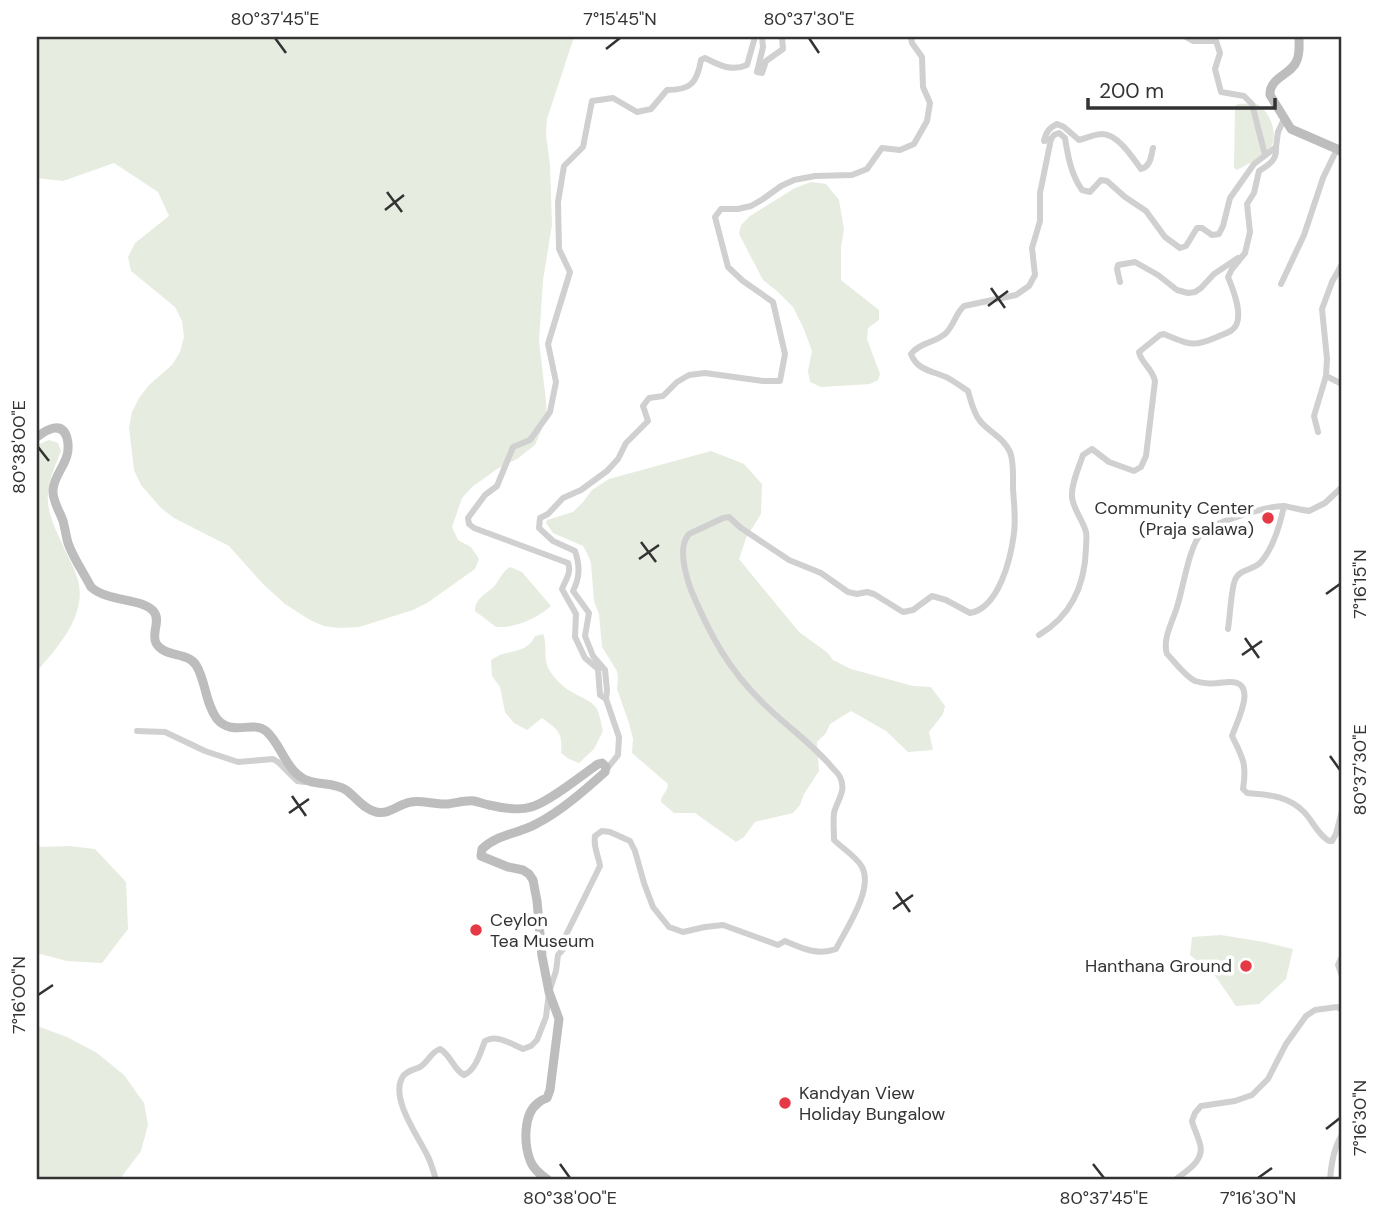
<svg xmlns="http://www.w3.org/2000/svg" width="1379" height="1217" viewBox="0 0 1379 1217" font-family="'DM Sans',sans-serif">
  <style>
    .green { fill: #e6ecdf }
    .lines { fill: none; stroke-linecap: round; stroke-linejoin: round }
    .stream { stroke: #cfe2ee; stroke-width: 2 }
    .street { stroke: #d0d0d0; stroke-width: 6 }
    .secondary { stroke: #bdbdbd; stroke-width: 9 }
    .ticks { fill: none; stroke: #333; stroke-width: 2.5 }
    .poi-dot { fill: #e63946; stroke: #fff; stroke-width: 2.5 }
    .labels { text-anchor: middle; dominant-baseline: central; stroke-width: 7; stroke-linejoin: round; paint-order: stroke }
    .poi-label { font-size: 18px; fill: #333; stroke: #fff; text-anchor: end }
    .neatline { fill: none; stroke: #333; stroke-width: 2.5 }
    .ticks-label { font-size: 18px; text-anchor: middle; fill: #333 }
  </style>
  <rect width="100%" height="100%" fill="#fff"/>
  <g class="green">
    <polygon points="37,37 574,37 547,119 546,135 550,165 552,225 543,280 539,341 546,401 547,417 535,445 517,459 497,469 472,487 462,498 452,527 458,540 471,547 479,559 475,569 427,603 413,610 359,627 339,628 324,626 310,620 285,604 263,584 229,546 174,518 161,508 141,485 134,470 129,427 132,412 139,398 149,385 172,365 180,352 184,337 182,321 175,307 131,271 128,257 135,243 169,216 158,192 114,163 63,181 37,178"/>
    <path d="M1255 103C1269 109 1279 133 1271 147 1266 155 1246 165 1237 170L1234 168 1235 106 1238 104Z"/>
    <polygon points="811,182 826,184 839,200 844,229 841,247 841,280 879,310 879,320 868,328 867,339 880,374 878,380 870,384 821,387 810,382 808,371 812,351 803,327 793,307 777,291 763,280 739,234 741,225 750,216 795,188"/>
    <path d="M49 440 58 443 61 451C55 467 46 485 48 502 49 518 58 534 64 548 68 557 74 567 77 577 89 613 59 646 37 671V445Z"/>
    <path d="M711 451 744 464 762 484 761 514 746 538 739 559 799 632 828 653 833 660 851 669 913 686 931 687 945 706 943 714 929 732 933 750 908 752 886 731 851 711 830 724 826 733 817 742 819 771 804 794 800 805 793 813 755 822 744 837 736 842 695 813H674L661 802C661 794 668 792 668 784L632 753 633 739 629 723 617 689 618 678 617 671 602 647 599 614 594 601 591 563 588 555 583 546 553 533 546 523 547 520 573 512 583 502 592 490 609 479Z"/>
    <path d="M510 567 522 572 551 606C536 619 516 628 496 627L475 611C475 597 488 594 496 584 501 577 502 572 510 567Z"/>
    <path d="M543 634C548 645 542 659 550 671 554 678 563 687 570 691 579 697 590 699 597 709 600 715 601 724 603 731L594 749 579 763 569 759 561 753C563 732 558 730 542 718L527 730 514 723 505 712 500 687 492 676 491 660C495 658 498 655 503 654 516 650 528 651 535 636Z"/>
    <polygon points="69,846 95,849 126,882 128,929 102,963 67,961 37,953 37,847"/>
    <polygon points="1221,935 1264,942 1293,949 1286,979 1259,1004 1236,1006 1216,977 1190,955 1192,937"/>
    <polygon points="37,1026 67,1037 97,1053 124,1075 144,1103 148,1125 141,1151 119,1180 37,1180"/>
  </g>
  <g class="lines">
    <polyline class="stream" points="1340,513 1342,512"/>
    <g class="street">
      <path d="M755 37 747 65C731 72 719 65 705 58L701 60C697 83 691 90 667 90L651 109 637 112 613 98 592 101 583 147 564 166 558 202 559 249 570 272 548 344 556 382 550 412 530 440 513 447 497 486 485 495 468 518 469 524 474 528 568 563C572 572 565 581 562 589L576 614 575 637 585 658 598 669 600 695 606 699 607 690 605 670 593 656 585 636 589 613 573 591C580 577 580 566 575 551L553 541 539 528 540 518 548 514 563 498 581 490 607 471 618 459 626 443 648 421 643 406 649 398 663 396 677 382 689 375 705 373 763 381H780L785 354 773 302 743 281 728 267 715 217 721 209H738L751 206 763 199 781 186 794 180 815 176 852 175 867 169 882 148 900 150 914 144 927 121 930 103 923 87 922 57 912 43 911 37"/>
      <polyline points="762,37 763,47 757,72 762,73 766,61 783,49 782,37"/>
      <polyline points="1186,37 1193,41 1216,41 1220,53 1215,69 1221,92 1244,96 1252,104 1265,155"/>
      <path d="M1051 139 1044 141C1046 132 1049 128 1057 124L1064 127 1079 140C1087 138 1095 134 1102 134 1118 134 1133 158 1141 169 1151 166 1151 156 1153 148"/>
      <polyline points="1120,282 1117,269 1118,265 1135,262 1158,275 1177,290 1188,293 1195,292 1201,288 1214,274 1238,258"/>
      <polyline points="1281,284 1304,235 1323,178 1337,149"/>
      <polyline points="1326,376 1342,384"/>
      <polyline points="1318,432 1314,416 1326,376 1327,359 1322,309 1332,282 1342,264"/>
      <path d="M1342 487 1325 503 1309 511C1301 510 1291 507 1283 506 1267 506 1211 523 1201 534 1189 546 1183 589 1177 607 1173 621 1162 639 1167 654 1175 662 1185 676 1195 681 1207 685 1217 683 1229 682 1259 681 1237 721 1232 736 1243 758 1247 764 1243 789L1247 793C1268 795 1287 795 1304 812 1313 821 1317 834 1329 841H1332L1336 834 1342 811"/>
      <path d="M1228 629C1230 617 1231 590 1235 580 1239 569 1254 570 1261 562 1274 547 1280 525 1284 506"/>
      <path d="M1039 635C1071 616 1085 585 1086 548 1086 543 1087 537 1086 532 1083 520 1073 509 1072 497 1071 484 1079 467 1083 455L1092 449 1109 462 1134 471 1141 467 1146 456 1155 381C1152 368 1141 363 1139 352L1160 335 1164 334C1188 344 1192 348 1217 337 1221 335 1228 333 1232 330 1246 320 1233 289 1228 277L1232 269 1245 253 1250 232 1247 204 1254 193 1259 171C1270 164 1277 160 1276 147"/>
      <polyline points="606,699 619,737 618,755 606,770"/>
      <polyline points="137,731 165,732 205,751 238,762 273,759 278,762 297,781 305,782"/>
      <polyline points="1342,956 1338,965 1342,976"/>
      <path d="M436 1180C434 1173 432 1166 429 1159 421 1140 390 1100 402 1078 405 1071 414 1070 420 1067 428 1062 431 1052 440 1049 451 1055 453 1069 464 1075 476 1070 480 1053 485 1041 497 1034 511 1044 523 1049L531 1046 537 1040 546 1017 549 992 556 971 558 955 564 948 566 935 600 866C598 854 593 847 595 836L602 831 610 832 630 841 635 851 644 883 653 907 669 927 683 932 705 927 723 925 778 945 785 941C801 948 818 956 836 949 846 929 874 889 862 867 857 857 842 848 834 840 834 831 833 821 834 813 837 800 847 791 840 777 838 773 833 769 830 765 810 742 784 724 763 703 728 669 710 635 691 590 686 576 677 547 689 534L723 518 729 517 741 528 789 560 821 573 848 592 857 594 867 592 874 594 903 612 913 610 932 596 946 600 970 613C999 608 1011 558 1014 533 1016 519 1014 504 1013 489 1013 479 1014 461 1010 452 1004 438 989 432 980 421 973 412 971 401 968 391 962 387 955 382 948 378 934 371 917 371 911 354 919 343 934 343 945 334 954 326 955 314 964 306L1016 295 1029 286 1035 275 1032 248 1040 221V193L1051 139 1054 135 1059 133 1065 138C1068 157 1071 174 1082 190L1090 192 1101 180 1107 181 1125 197 1146 211 1165 237 1180 248 1186 246 1197 228H1202L1212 235 1219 234 1223 226 1230 198 1254 164 1276 147 1278 132 1284 119"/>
      <path d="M1175 1180C1186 1171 1205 1161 1200 1144 1198 1136 1194 1129 1192 1121L1195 1113 1201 1106 1235 1101 1252 1095 1268 1079 1286 1044 1306 1016 1315 1010 1337 1007 1342 1010"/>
      <path d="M1330 1180C1331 1166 1334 1147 1342 1135"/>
    </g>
    <g class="secondary">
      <path d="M1299 37C1299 44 1300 53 1297 60 1292 75 1269 77 1270 95L1291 129 1337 149 1342 152"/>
      <path d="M37 437C46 430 62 420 67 438 73 461 54 472 53 490 52 500 60 512 63 521 65 528 66 536 68 543 73 558 84 573 91 587 107 602 144 598 154 612 161 621 151 633 156 643 164 658 187 651 196 665 206 681 205 703 217 719 233 737 252 720 266 731 279 742 284 763 297 774 312 788 331 780 346 790 356 797 363 809 376 812 390 815 398 804 411 802 422 800 436 805 448 804 456 803 466 800 474 801 479 802 484 804 489 805 502 808 519 811 531 807 548 803 582 775 598 764L602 763 606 767 605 772C585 790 560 812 536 824 518 834 497 834 482 849L481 856 508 867 523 870 529 874 533 880 537 901 542 956 549 992 559 1019 550 1090 547 1098C544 1099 541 1100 538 1103 523 1114 524 1144 530 1160 533 1169 541 1175 548 1180"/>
    </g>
  </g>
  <path class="ticks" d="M275 38 286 53M809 38 819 53M606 49 620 38M387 192 402 212M385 210 404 195M991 288 1005 308M988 306 1008 291M38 447 49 461M641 542 656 562M639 559 659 545M1326 594 1340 584M1245 638 1259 658M1242 655 1262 641M1330 756 1340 770M292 796 306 816M289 813 309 799M896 892 910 912M893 909 913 895M38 995 53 985M1326 1129 1340 1118M560 1164 570 1178M1093 1164 1104 1178M1258 1178 1272 1168"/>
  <g class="poi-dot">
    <circle cx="1268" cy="518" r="7"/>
    <circle cx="476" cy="930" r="7"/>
    <circle cx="1246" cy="966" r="7"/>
    <circle cx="785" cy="1103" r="7"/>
  </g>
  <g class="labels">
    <g class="poi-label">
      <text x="1254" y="508">Community Center<tspan x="1254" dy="21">(Praja salawa)</tspan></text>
      <text x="490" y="920" text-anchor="start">Ceylon<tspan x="490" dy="21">Tea Museum</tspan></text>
      <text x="1232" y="966">Hanthana Ground</text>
      <text x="799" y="1093" text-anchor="start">Kandyan View<tspan x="799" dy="21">Holiday Bungalow</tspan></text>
    </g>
  </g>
  <rect width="1379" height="1217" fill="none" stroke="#ffffff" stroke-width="77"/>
  <path d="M1088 98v10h187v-10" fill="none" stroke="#333333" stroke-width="3.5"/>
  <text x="1099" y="98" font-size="21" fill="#333333" stroke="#ffffff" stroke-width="5" paint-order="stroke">200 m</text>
  <rect x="38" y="38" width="1302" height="1140" class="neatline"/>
  <g class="ticks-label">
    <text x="275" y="25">80°37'45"E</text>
    <text x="620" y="25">7°15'45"N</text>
    <text x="809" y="25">80°37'30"E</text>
    <text transform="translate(19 447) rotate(-90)" y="6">80°38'00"E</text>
    <text transform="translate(1360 584) rotate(-90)" y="6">7°16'15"N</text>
    <text transform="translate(1360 770) rotate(-90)" y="6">80°37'30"E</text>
    <text transform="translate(19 995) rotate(-90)" y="6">7°16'00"N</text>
    <text transform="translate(1360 1118) rotate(-90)" y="6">7°16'30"N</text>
    <text x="570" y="1204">80°38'00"E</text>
    <text x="1104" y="1204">80°37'45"E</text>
    <text x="1258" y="1204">7°16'30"N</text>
  </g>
</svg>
